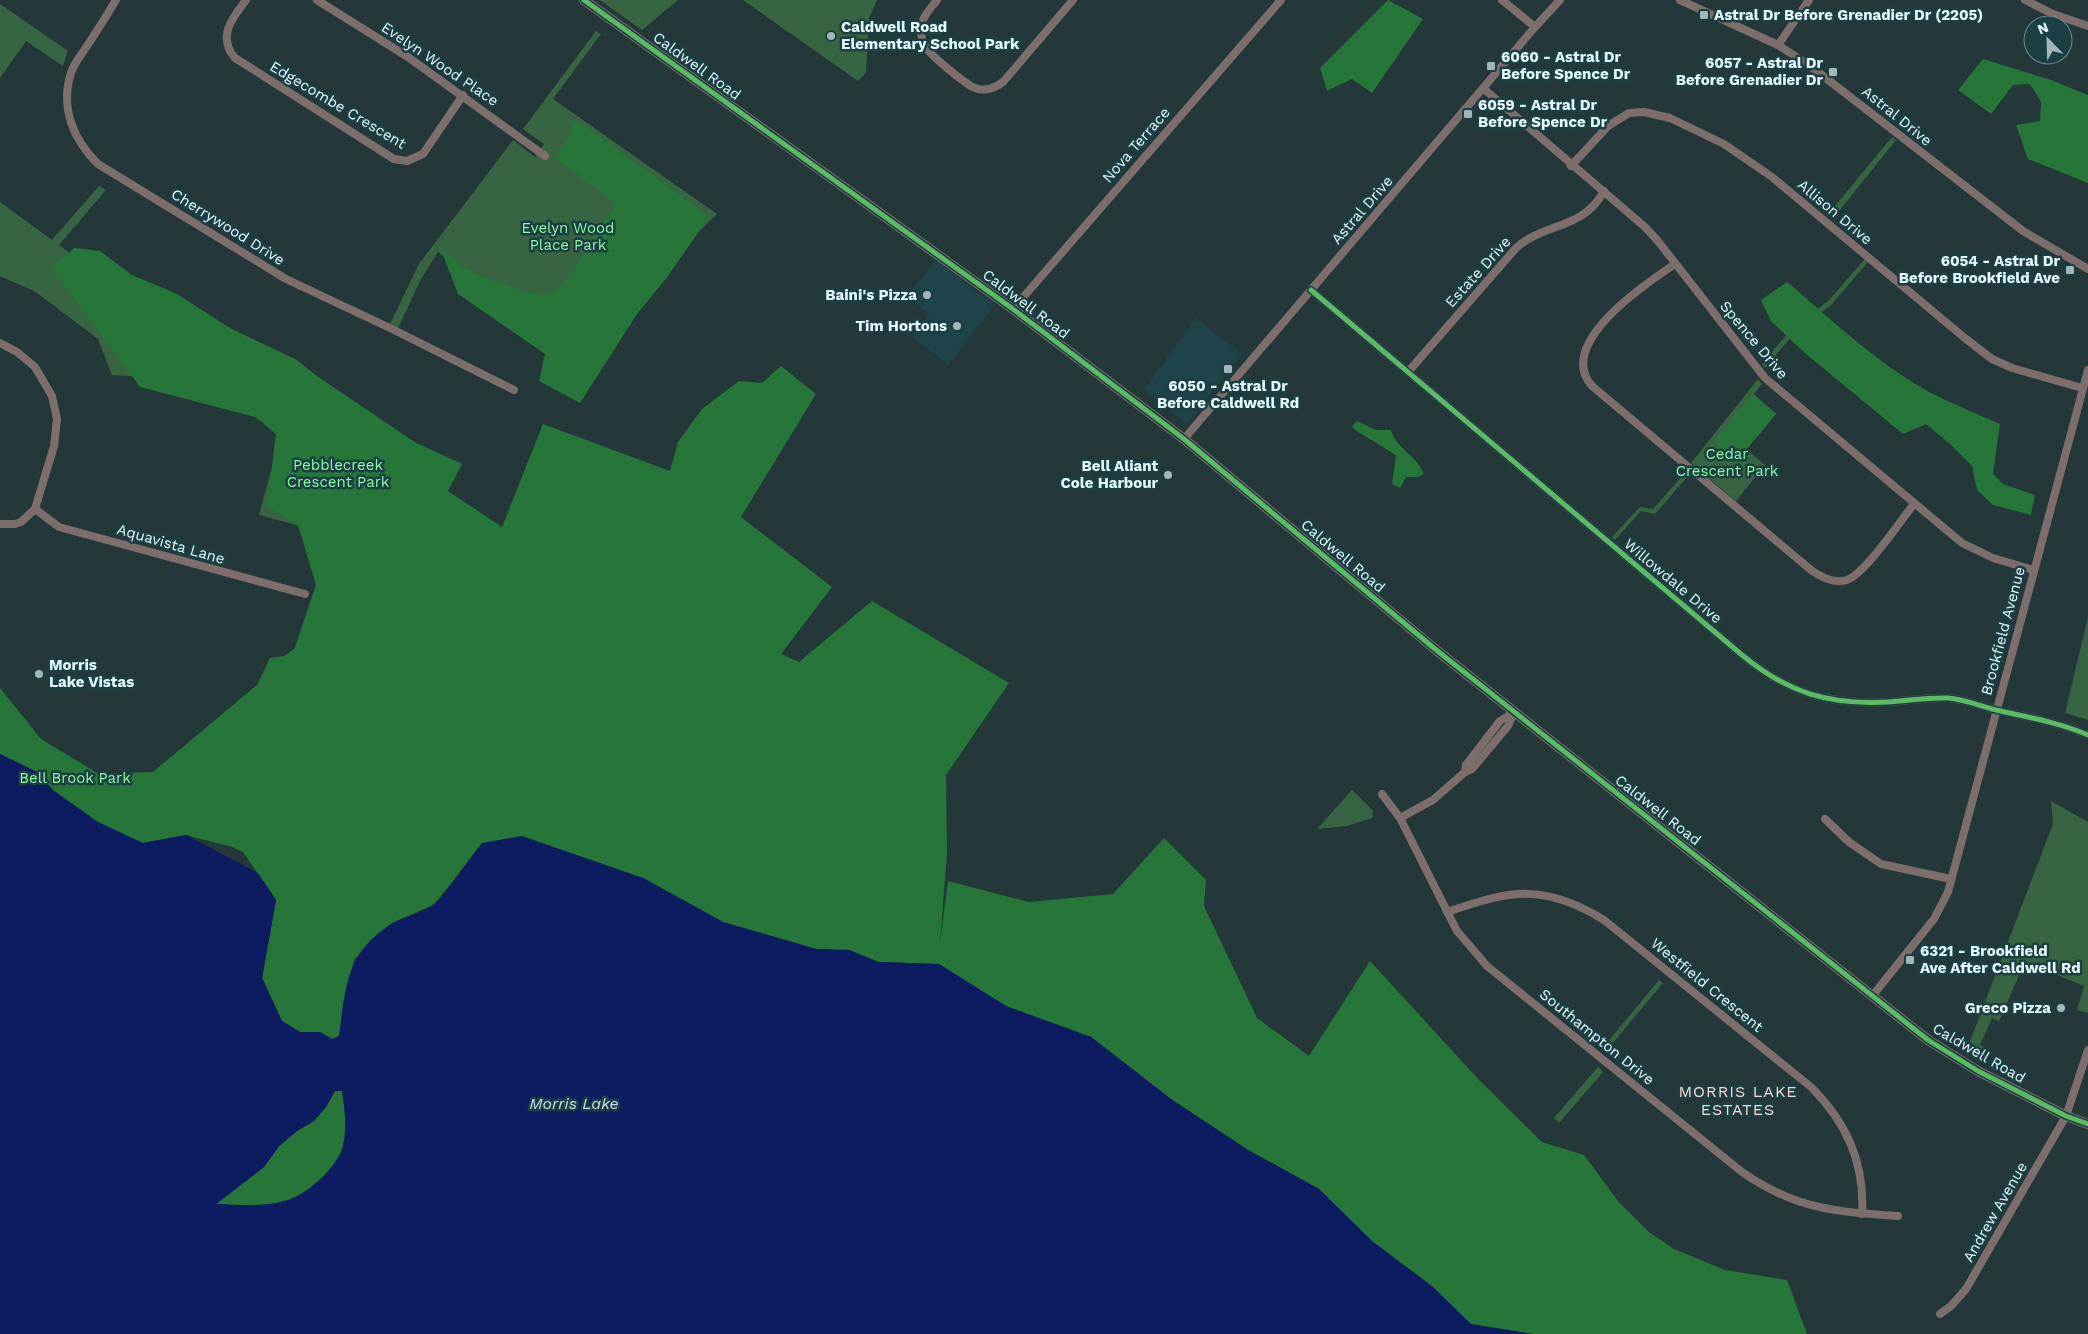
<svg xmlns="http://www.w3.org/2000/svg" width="2088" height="1334" viewBox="0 0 2088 1334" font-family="'Work Sans',sans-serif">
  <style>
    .built { fill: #1e4348 }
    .green { fill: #386541 }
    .forest { fill: #267539 }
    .water { fill: #0d1b60; fill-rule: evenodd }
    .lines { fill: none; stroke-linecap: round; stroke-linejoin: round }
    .minor { stroke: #7d6d6b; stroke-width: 8 }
    .tertiary { stroke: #7d6d6b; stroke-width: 10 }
    .cycleway-casing { stroke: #1b3f43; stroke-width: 8 }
    .cycleway { stroke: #5cba63; stroke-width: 5 }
    .poi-dot { fill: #a2b5b8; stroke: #1b3f43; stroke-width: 2 }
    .labels { text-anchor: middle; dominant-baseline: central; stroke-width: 5; stroke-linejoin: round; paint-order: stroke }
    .poi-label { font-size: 15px; font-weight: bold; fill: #e6f9fc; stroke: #1b3f43; text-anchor: start }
    .street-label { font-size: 15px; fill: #e6f9fc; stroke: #1b3f43 }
    .park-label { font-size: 15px; fill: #8dfa9d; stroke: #1b3f43 }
    .neighbourhood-label { font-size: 16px; letter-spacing: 1px; fill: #f8d5d0; stroke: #1b3f43 }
    .water-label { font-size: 16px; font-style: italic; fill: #d0daf0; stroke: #1b3f43 }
  </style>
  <rect width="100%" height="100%" fill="#24383a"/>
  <g class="built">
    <polygon points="936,260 995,305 948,365 912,337 930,314 907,297"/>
    <polygon points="1196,318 1242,354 1187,424 1144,390"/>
  </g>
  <g class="green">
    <polygon points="600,0 678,0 642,30"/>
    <polygon points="743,0 877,0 869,18 866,73 858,81"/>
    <polygon points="0,4 68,51 63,66 26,41 0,78"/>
    <polygon points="596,31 601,34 553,99 717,214 578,350 438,252 421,279 398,328 390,324 419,264 513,140 535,157 544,144 523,129"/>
    <polygon points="1892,137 1896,140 1835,216 1830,212"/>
    <polygon points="99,186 106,190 59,245 76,258 416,443 462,464 378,547 259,515 280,438 229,393 172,378 112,375 98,339 36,292 0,276 0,202 52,240"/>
    <polygon points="1865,259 1868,262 1832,304 1791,337 1765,368 1762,364 1788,333 1829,300"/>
    <polygon points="1758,379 1762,384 1754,394 1776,414 1746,449 1765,465 1736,501 1691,463"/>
    <polygon points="1685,473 1688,476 1655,514 1641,511 1615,540 1612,537 1640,507 1653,509"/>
    <polygon points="2088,617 2088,720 2065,713"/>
    <polygon points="1352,790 1373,811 1372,818 1346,826 1317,829"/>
    <polygon points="2051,801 2088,822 2088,1013 2077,1010 2084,986 2025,962 1999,1021 1992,1018 1980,1045 1988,1049 1981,1060 1966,1052 2053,824"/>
    <polygon points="1659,980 1663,983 1606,1051 1602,1049"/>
    <polygon points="1598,1067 1603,1072 1559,1123 1554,1118"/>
  </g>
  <g class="forest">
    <polygon points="1388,0 1423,19 1372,93 1352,79 1327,91 1320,68"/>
    <polygon points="1983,59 2051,80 2088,95 2088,183 2028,159 2016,125 2040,121 2041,102 2030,84 2013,85 1991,114 1958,90"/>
    <path d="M574 121 585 126 709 217 668 276 637 314 580 403 539 381 545 354 458 294 439 244C461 275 503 284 537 295L550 294 557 290 569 277 603 223 616 208 606 195 555 158 570 136 569 130Z"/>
    <polygon points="74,248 100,251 132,275 177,294 230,328 297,360 317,376 416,443 462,464 448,491 502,527 543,424 670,471 678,442 702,409 739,381 762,383 781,366 816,394 741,517 832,587 781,654 799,662 872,601 1009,683 946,775 947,853 940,943 948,881 1029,902 1113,894 1164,838 1206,880 1204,906 1257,1018 1309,1056 1370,961 1479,1080 1542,1142 1584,1155 1618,1201 1649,1232 1674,1249 1725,1270 1787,1280 1807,1334 1533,1334 1471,1325 1433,1287 1373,1242 1319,1189 1248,1150 1171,1099 1091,1037 1006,1006 939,964 878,962 849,950 816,949 723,922 643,878 482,843 435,904 392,923 363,950 354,960 344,1000 339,1036 332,1039 320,1032 300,1032 282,1021 262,978 276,900 243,852 232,847 186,835 143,843 98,825 0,764 0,688 41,739 99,774 153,772 257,685 270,658 284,656 295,648 316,585 298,525 267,506 276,433 255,417 140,387 51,268"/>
    <path d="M1787 282C1833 321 1879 365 1933 394 1955 405 1978 414 2000 424L1993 474 2003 484 2035 495 2031 515 1993 505 1977 490 1972 466 1950 444 1926 424 1903 434 1806 354 1771 321 1761 300Z"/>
    <polygon points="1753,394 1776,414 1747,449 1751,453 1742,465 1720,448 1715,439"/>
    <path d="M1357 421 1376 430H1391C1397 450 1415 453 1424 474L1418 477H1406L1400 488 1392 484 1396 455 1355 430 1352 426Z"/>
    <path d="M335 1090 342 1091C345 1109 348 1134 341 1152 332 1172 306 1196 285 1201 263 1207 238 1205 216 1204L264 1167 279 1146 297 1131 314 1121 326 1107Z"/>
  </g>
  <path class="water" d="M0 754 37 772 53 790 98 822 143 843 186 835 258 873 276 900 262 978 282 1021 300 1032H320L332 1039 339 1036C346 987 345 954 391 924 404 916 424 914 435 903 451 888 468 860 482 843L522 836 643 878 723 922 816 949 849 950 879 962 939 964 1006 1006 1091 1037 1171 1099 1248 1150 1319 1189 1373 1242 1433 1287 1471 1324 1533 1334H0ZM335 1091H342C345 1110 348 1134 341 1152 332 1172 306 1195 285 1201 264 1207 238 1205 216 1204L264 1167 279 1146 297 1131 314 1121 326 1107Z"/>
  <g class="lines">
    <g class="minor">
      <path d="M116 0C107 15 97 31 87 46 82 54 74 63 71 73 60 107 73 140 98 164L286 279 392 329 514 390"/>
      <path d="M246 0C232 18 217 37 235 58L394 159 407 161 423 154 463 95"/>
      <polyline points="317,0 408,57 545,156"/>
      <path d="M937 0C930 9 921 18 921 30 921 37 923 44 927 49 934 58 965 84 975 88 985 92 996 88 1004 81L1073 0"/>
      <polyline points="1502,0 1535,27"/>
      <polyline points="1680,0 1778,45 1809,65 2023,231 2088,269"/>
      <polyline points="2025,0 2053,14 2088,26"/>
      <polyline points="1778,45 1809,0"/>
      <polyline points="1484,89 1645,227 1657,240 1765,378 1962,543 1993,558 2033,570"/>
      <polyline points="1571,166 1608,126 1629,113 1644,112 1670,118 1724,144 1772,177 1966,339 1992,359 2012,368 2082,388"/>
      <path d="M1675 264C1645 284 1555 344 1592 386L1811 570C1822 578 1834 584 1847 580 1865 574 1901 520 1914 504"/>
      <path d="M1311 290 1742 655C1788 693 1828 705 1887 702 1907 701 1927 697 1948 698 1964 699 1980 706 1996 710 2027 717 2058 722 2088 735"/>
      <polyline points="1013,309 1281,0"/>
      <polyline points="0,343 17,352 35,367 52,396 57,419 54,446 35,509 21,522 15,524 0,524"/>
      <path d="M1408 372 1516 248C1545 222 1583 230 1604 191"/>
      <polyline points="1184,439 1535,27 1560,0"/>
      <polyline points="35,509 59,527 305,594"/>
      <polyline points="1465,772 1466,765 1500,721 1514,712"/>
      <path d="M1382 794 1400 818 1457 931 1487 966 1742 1172C1795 1209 1836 1212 1898 1216"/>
      <polyline points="1400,818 1433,800 1465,772 1472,769 1508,726 1514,712"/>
      <polyline points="1825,819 1849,842 1881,864 1951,879"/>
      <path d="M1447 912C1510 890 1544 883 1604 920L1811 1087C1846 1122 1865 1162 1862 1214"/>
      <polyline points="1873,995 1934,919 1948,892 2088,370"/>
      <polyline points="1940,1314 1951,1306 1966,1289 2066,1116 2088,1050"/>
    </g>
    <polyline class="tertiary" points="584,0 1013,309 1184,439 1435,649 1928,1040 1978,1071 2066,1116 2088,1124"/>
    <defs>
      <g id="cycleway">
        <polyline points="584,0 1013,309 1184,439 1435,649 1928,1040 1978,1071 2066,1116 2088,1124"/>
        <path d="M1311 290 1742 655C1788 693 1828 705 1887 702 1907 701 1927 697 1948 698 1964 699 1980 706 1996 710 2027 717 2058 722 2088 735"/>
      </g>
    </defs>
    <use href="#cycleway" class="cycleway-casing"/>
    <use href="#cycleway" class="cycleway"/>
  </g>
  <g class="poi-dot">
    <rect x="1699" y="10" width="10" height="10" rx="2.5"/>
    <circle cx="831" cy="36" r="5"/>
    <rect x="1486" y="61" width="10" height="10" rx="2.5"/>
    <rect x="1828" y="67" width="10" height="10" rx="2.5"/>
    <rect x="1463" y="109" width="10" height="10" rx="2.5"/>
    <rect x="2065" y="265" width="10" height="10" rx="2.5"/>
    <circle cx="927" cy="295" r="5"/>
    <circle cx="957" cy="326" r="5"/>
    <rect x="1223" y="364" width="10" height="10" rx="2.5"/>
    <circle cx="1168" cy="475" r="5"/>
    <circle cx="39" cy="674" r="5"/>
    <rect x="1905" y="955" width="10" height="10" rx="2.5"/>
    <circle cx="2061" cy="1008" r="5"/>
  </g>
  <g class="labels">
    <g class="poi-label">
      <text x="1714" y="15">Astral Dr Before Grenadier Dr (2205)</text>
      <text x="841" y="27">Caldwell Road<tspan x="841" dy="17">Elementary School Park</tspan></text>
      <text x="1501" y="57">6060 - Astral Dr<tspan x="1501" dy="17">Before Spence Dr</tspan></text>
      <text x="1823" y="63" text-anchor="end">6057 - Astral Dr<tspan x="1823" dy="17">Before Grenadier Dr</tspan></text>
      <text x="1478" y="105">6059 - Astral Dr<tspan x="1478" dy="17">Before Spence Dr</tspan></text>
      <text x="2060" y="261" text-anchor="end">6054 - Astral Dr<tspan x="2060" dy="17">Before Brookfield Ave</tspan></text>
      <text x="917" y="295" text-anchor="end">Baini's Pizza</text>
      <text x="947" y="326" text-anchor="end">Tim Hortons</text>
      <text x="1228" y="386" text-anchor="middle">6050 - Astral Dr<tspan x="1228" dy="17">Before Caldwell Rd</tspan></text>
      <text x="1158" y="466" text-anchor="end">Bell Aliant<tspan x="1158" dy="17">Cole Harbour</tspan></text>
      <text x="49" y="665">Morris<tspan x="49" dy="17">Lake Vistas</tspan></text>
      <text x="1920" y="951">6321 - Brookfield<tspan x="1920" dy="17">Ave After Caldwell Rd</tspan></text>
      <text x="2051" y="1008" text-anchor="end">Greco Pizza</text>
    </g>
    <g class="street-label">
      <text transform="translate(440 64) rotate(34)">Evelyn Wood Place</text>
      <text transform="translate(697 66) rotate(36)">Caldwell Road</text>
      <text transform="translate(338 105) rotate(31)">Edgecombe Crescent</text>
      <text transform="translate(1897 116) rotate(39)">Astral Drive</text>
      <text transform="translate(1136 145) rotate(-49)">Nova Terrace</text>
      <text transform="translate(1362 210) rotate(-49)">Astral Drive</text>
      <text transform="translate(1835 212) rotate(40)">Allison Drive</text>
      <text transform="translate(228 227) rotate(32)">Cherrywood Drive</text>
      <text transform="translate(1478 272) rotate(-48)">Estate Drive</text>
      <text transform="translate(1026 304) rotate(37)">Caldwell Road</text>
      <text transform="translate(1754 340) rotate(50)">Spence Drive</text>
      <text transform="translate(171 544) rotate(16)">Aquavista Lane</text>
      <text transform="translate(1343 556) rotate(40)">Caldwell Road</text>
      <text transform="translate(1673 581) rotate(40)">Willowdale Drive</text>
      <text transform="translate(2003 631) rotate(-75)">Brookfield Avenue</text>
      <text transform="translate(1658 810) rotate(38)">Caldwell Road</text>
      <text transform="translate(1707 985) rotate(39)">Westfield Crescent</text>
      <text transform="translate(1597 1037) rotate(39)">Southampton Drive</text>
      <text transform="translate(1979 1053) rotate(30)">Caldwell Road</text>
      <text transform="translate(1995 1212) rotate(-60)">Andrew Avenue</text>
    </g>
    <g class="park-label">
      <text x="568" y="228">Evelyn Wood<tspan x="568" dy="17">Place Park</tspan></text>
      <text x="1727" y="454">Cedar<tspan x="1727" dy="17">Crescent Park</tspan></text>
      <text x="338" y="465">Pebblecreek<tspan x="338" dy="17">Crescent Park</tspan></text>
      <text x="75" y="778">Bell Brook Park</text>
    </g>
    <g class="neighbourhood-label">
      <text x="1738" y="1091">MORRIS LAKE<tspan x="1738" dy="18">ESTATES</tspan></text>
    </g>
    <g class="water-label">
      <text x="574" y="1103">Morris Lake</text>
    </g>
  </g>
  <g transform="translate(2048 40) rotate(337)"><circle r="24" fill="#1b3f43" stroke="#6c898d"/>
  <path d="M0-4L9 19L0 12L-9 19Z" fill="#a2b5b8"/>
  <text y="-8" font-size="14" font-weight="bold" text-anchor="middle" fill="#e6f9fc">N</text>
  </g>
</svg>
